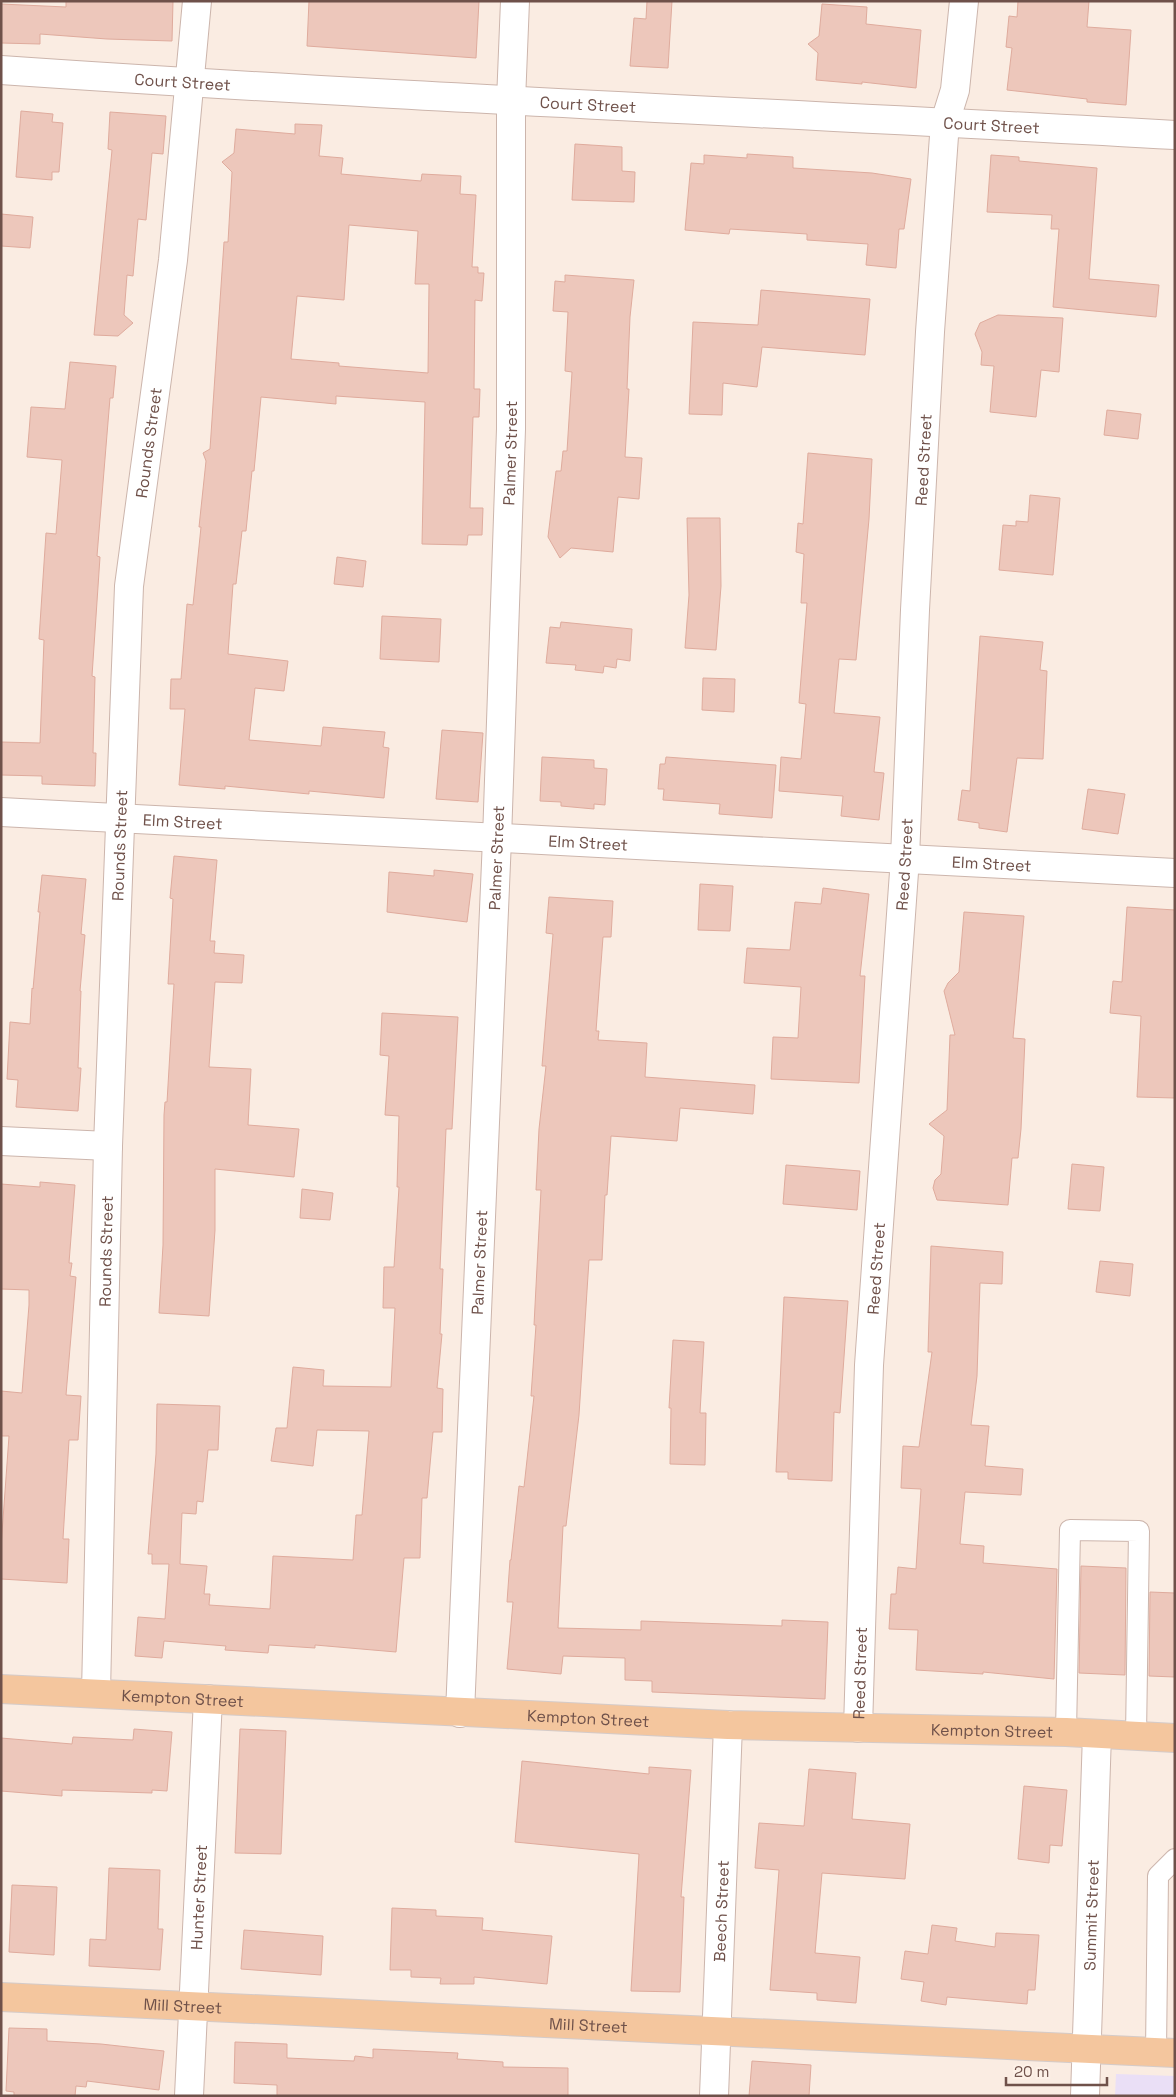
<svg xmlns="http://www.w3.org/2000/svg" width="1176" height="2097" viewBox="0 0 1176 2097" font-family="'Space Grotesk',sans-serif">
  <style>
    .education { fill: #eadff6 }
    .building { fill: #edc7bb; stroke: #dfab9d; fill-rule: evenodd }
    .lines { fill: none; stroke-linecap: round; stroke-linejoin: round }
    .lane-casing { stroke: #ccb5ac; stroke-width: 22 }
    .street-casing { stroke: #ccb5ac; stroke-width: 30 }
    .primary-casing { stroke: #d4cbc9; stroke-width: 30 }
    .lane { stroke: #fff; stroke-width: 20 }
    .street { stroke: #fff; stroke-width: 28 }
    .primary { stroke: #f4c69e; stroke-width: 28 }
    .labels { text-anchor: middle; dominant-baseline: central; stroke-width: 4; stroke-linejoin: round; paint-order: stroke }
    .street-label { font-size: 16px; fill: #6f514a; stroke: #fdf1e7 }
  </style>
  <rect width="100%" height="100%" fill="#faece2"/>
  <polygon class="education" points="1116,2074 1175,2076 1175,2096 1115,2096"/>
  <g class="building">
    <polygon points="66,1 173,1 172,41 107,39 40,34 40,44 1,43 1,4 66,7"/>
    <polygon points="309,1 479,1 476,58 307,46"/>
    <polygon points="647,1 672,1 668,68 630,66 634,18 646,19"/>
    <polygon points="1018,1 1089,1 1087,27 1131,30 1126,105 1087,102 1087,99 1007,90 1012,48 1006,47 1009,16 1017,17"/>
    <polygon points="822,4 867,7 866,24 921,30 916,88 862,82 862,84 816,80 818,53 808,44 819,36"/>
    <polygon points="21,111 53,114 52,122 63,123 59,172 52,172 52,180 16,177"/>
    <polygon points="110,112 166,116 163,154 152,153 146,220 138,219 133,276 127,275 124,315 133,323 118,336 94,335 112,150 108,149"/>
    <path d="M295 124 322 125 319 156 343 158 341 174 421 181 422 174 461 176 460 194 476 195 472 267H478V273H484L482 301 475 300 474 389H480L479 417H473L470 508H483L482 535H468L467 545 422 544 425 402 336 396V404L261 397 254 471H252L246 531H242L236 584H233L228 654 288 661 284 691 255 688 249 740 321 746 323 727 385 732 383 747 389 748 384 798 309 791V794L225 786V789L179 785 185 709H170L171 679H181L187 604 193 605 201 527H199L206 461 203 453 210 449 224 242H228L232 172 222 162 234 153 236 129 295 134ZM349 225 418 231 415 284H429L428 373 339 366V363L291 359 297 296 344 300Z"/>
    <polygon points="575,144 622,147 622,171 635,172 634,202 572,200"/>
    <polygon points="747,154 793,157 793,168 872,173 911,179 904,229 899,229 896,268 866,265 868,244 807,240 807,234 730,229 729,234 685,230 691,163 704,164 704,155 747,158"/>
    <polygon points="991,155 1019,157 1019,161 1097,168 1089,279 1159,285 1156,317 1053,307 1059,229 1051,229 1052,215 987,212"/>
    <polygon points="1,214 33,217 30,248 1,246"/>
    <polygon points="565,275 634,280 630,317 627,389 629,389 625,457 642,458 639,499 618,497 613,552 571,548 560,558 548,537 556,471 561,471 563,451 567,451 572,372 565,371 568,312 553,311 555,281 565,282"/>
    <polygon points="761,290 870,299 865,355 762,347 757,387 723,383 722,415 689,414 693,322 758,325"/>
    <polygon points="998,315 1063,318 1059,372 1041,370 1036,417 990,412 994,366 981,365 982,352 975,334 980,323"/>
    <polygon points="70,362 116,366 113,398 110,398 97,556 100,557 92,676 95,677 93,753 96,753 95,786 42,784 42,776 1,775 1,742 40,743 44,640 39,639 46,533 56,534 62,460 27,457 31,407 65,409"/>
    <polygon points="1107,410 1141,414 1138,439 1104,435"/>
    <polygon points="808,453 872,459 869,519 856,660 839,659 834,713 880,717 874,772 884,773 879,820 841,816 843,796 779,791 781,757 801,759 806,704 799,703 807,603 801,603 804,554 796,552 798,523 803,524"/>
    <polygon points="1030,495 1060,498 1053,575 999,570 1003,525 1016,526 1016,521 1028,522"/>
    <polygon points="687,518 720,518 721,586 716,650 685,648 689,595"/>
    <polygon points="337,557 366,561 363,587 334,584"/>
    <polygon points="382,616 441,619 439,662 380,659"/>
    <polygon points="561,622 632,629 630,661 617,659 616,668 604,666 603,673 575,670 576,665 546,663 550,627 560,628"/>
    <polygon points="980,636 1043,642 1040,670 1047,671 1043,759 1017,758 1007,832 979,828 979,823 958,820 962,790 970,791"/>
    <polygon points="703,678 735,679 734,712 702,710"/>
    <polygon points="442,730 483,733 478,802 436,799"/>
    <polygon points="542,757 594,760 594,768 607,769 605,805 594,804 594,809 561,806 561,802 540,801"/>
    <polygon points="666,757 776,765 772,818 719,814 720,804 663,800 664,789 658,789 660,764 665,764"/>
    <polygon points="1088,789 1125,794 1118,834 1082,829"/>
    <polygon points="174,856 217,860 210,941 215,941 214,953 244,955 242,983 215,982 209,1067 251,1069 248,1125 299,1129 294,1177 215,1169 215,1230 209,1316 159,1313 163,1245 164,1115 165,1102 167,1102 174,984 168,984 173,899 170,898"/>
    <polygon points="434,870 473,874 467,922 387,912 389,872 434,876"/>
    <polygon points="42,875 86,879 81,934 85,935 80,991 81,991 78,1068 81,1068 78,1111 16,1107 18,1080 7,1079 10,1022 30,1024 32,988 33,989 40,912 38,912"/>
    <polygon points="700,884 733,886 730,931 698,930"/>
    <polygon points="823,888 869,894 860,976 865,976 859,1083 771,1079 773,1037 798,1038 801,987 744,983 747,948 790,950 795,902 821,904"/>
    <polygon points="549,897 613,901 611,937 603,937 596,1031 599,1031 598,1040 647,1043 645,1077 755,1085 753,1114 680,1108 677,1141 611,1136 607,1195 605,1195 602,1260 589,1260 579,1415 566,1526 563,1526 558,1628 641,1630 641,1621 782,1626 782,1620 828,1622 825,1699 652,1692 652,1681 625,1680 625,1658 563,1656 561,1674 507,1669 513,1602 507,1602 510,1560 511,1560 519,1486 524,1487 534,1396 531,1396 536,1325 534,1325 541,1190 536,1190 539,1129 546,1066 542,1066 553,934 546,933"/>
    <polygon points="1127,907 1175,910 1175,1098 1137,1097 1141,1016 1110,1013 1113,981 1122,982"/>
    <polygon points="964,912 1024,916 1013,1038 1025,1039 1021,1129 1018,1158 1012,1158 1008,1205 937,1200 933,1188 935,1180 941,1174 944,1136 929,1124 947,1110 950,1035 955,1035 944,991 948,983 959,972"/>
    <polygon points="382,1013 458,1017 452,1129 446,1129 440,1269 443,1269 440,1334 442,1334 437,1388 443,1389 442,1432 433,1432 427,1498 422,1498 420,1558 404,1558 396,1652 315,1645 315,1648 269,1645 268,1653 225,1650 226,1646 164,1641 162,1658 135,1656 138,1617 165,1619 169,1564 152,1564 152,1554 148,1554 156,1454 157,1404 220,1406 218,1450 208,1450 203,1502 197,1501 196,1514 182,1513 180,1564 207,1566 204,1594 210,1594 209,1605 270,1609 273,1556 353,1560 356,1515 362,1515 369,1431 317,1430 313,1466 271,1461 276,1428 287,1428 293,1367 324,1370 323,1386 391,1387 395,1308 383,1308 384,1267 394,1267 399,1187 397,1187 399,1116 385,1115 389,1056 380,1055"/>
    <polygon points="1072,1164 1104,1167 1100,1211 1068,1209"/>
    <polygon points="786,1165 860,1171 857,1210 783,1204"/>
    <polygon points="40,1182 75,1185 69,1263 72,1263 70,1276 76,1277 66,1395 81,1396 78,1440 69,1440 63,1539 69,1539 67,1583 1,1579 1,1547 9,1436 1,1436 1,1391 22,1393 29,1305 29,1290 1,1289 1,1184 40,1187"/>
    <polygon points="302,1189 333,1193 330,1220 300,1218"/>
    <polygon points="931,1246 1003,1252 1002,1284 980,1283 977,1376 971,1425 989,1426 985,1466 1023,1469 1021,1495 965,1492 960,1544 984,1546 983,1563 1057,1569 1054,1679 983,1672 983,1674 916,1670 918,1630 889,1629 891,1594 896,1594 898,1567 916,1569 921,1489 901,1488 903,1446 919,1447 932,1352 928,1352"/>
    <polygon points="1100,1261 1133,1264 1130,1296 1096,1292"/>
    <polygon points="784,1297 848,1301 840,1413 834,1412 832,1481 788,1479 788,1472 776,1472"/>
    <polygon points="673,1340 704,1342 700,1413 706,1413 705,1465 670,1464 671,1408 669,1408"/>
    <polygon points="1081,1566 1126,1568 1125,1675 1079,1673"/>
    <polygon points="1150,1592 1175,1593 1175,1677 1149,1676"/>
    <polygon points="134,1729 172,1732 167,1791 152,1790 152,1793 62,1790 62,1796 1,1791 1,1738 72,1744 73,1737 133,1740"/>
    <polygon points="240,1729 286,1731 281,1854 235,1853"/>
    <polygon points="522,1761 649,1774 649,1767 691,1770 681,1897 684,1897 680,1992 631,1991 639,1854 515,1842"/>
    <polygon points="809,1769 856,1773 852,1819 910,1824 905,1879 822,1873 815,1953 860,1957 856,2003 817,2000 817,1993 770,1990 779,1870 755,1868 759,1823 804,1826"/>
    <polygon points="1024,1786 1067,1790 1062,1846 1050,1845 1049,1863 1018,1859"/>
    <polygon points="109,1868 160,1870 158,1929 163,1929 160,1970 89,1966 90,1939 106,1940"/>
    <polygon points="12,1885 57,1887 54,1955 9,1952"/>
    <polygon points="392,1908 436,1910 436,1916 483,1918 482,1930 552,1936 547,1984 474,1977 474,1984 440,1984 441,1978 411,1977 411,1970 390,1970"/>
    <polygon points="932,1925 957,1928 955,1941 995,1947 996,1933 1039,1935 1035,1990 1028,1990 1027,2004 947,1997 946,2005 921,2001 924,1982 901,1979 905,1951 928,1954"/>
    <polygon points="244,1930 323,1936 321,1975 241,1969"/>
    <polygon points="9,2028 47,2029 47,2041 101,2044 164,2051 159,2090 87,2081 86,2087 76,2086 75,2096 14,2096 14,2092 6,2091"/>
    <polygon points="235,2042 287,2044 287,2058 354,2061 355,2056 373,2058 373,2049 458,2053 457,2059 503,2062 503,2067 568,2068 568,2096 277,2096 277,2085 234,2083"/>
    <polygon points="752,2061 811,2065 809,2096 749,2096"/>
  </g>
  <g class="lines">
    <defs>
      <g id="lane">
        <polyline points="1066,1732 1070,1530 1139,1531 1136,1736"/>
        <polyline points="1156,2052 1158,1876 1175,1859"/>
      </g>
      <g id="street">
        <path id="s1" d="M1 70C392 97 784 113 1175 135"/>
        <path id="s2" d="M1 812 1175 873"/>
        <polyline points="1,1141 108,1146"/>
        <path id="s3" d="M96 1693 108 1146 129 586 173 260 197 1"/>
        <path id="s4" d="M460 1713 497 839 511 429V101L515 1"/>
        <path id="s5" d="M858 1728 869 1365 905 858 915 610 930 332 945 122 955 90 964 1"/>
        <path id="s6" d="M189 2096 208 1699"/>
        <path id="s7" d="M714 2096 728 1725"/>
        <path id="s8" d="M1085 2096 1097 1734"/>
      </g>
      <g id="primary">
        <path id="s9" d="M1 1689 728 1725 1066 1732 1175 1738"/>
        <path id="s10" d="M1 1997 1175 2053"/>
      </g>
    </defs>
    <use href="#lane" class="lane-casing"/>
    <use href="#street" class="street-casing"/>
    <use href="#primary" class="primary-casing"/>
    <use href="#lane" class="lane"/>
    <use href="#street" class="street"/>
    <use href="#primary" class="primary"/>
  </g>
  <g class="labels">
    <g class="street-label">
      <text stroke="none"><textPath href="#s1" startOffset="182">Court Street</textPath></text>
      <text stroke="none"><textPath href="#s1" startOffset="588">Court Street</textPath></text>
      <text stroke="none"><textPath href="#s1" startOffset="992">Court Street</textPath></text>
      <text stroke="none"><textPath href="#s3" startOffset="1252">Rounds Street</textPath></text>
      <text stroke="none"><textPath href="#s4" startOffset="1261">Palmer Street</textPath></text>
      <text stroke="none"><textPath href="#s5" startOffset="1270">Reed Street</textPath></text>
      <text stroke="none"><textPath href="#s2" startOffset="182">Elm Street</textPath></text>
      <text stroke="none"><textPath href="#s2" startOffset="588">Elm Street</textPath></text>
      <text stroke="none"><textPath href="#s3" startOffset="848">Rounds Street</textPath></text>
      <text stroke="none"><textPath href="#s4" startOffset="856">Palmer Street</textPath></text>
      <text stroke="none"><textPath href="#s2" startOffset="992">Elm Street</textPath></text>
      <text stroke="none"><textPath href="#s5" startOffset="865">Reed Street</textPath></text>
      <text stroke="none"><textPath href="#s3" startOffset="442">Rounds Street</textPath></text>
      <text stroke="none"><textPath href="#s4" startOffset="451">Palmer Street</textPath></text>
      <text stroke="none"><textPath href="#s5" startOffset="460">Reed Street</textPath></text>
      <text stroke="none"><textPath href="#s5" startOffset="55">Reed Street</textPath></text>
      <text stroke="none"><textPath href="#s9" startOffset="182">Kempton Street</textPath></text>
      <text stroke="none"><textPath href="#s9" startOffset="588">Kempton Street</textPath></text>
      <text stroke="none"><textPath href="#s9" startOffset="992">Kempton Street</textPath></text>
      <text stroke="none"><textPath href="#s6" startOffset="199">Hunter Street</textPath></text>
      <text stroke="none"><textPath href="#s7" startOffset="185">Beech Street</textPath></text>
      <text stroke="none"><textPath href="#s8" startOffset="181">Summit Street</textPath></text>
      <text stroke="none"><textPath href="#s10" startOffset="182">Mill Street</textPath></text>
      <text stroke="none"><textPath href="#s10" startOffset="588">Mill Street</textPath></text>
    </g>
  </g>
  <rect width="1176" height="2097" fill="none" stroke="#6f514a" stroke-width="5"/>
  <path d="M1006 2077v8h101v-8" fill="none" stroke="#6f514a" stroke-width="2.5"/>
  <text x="1014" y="2077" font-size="15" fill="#6f514a" stroke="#fdf1e7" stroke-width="4" paint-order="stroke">20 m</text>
</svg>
